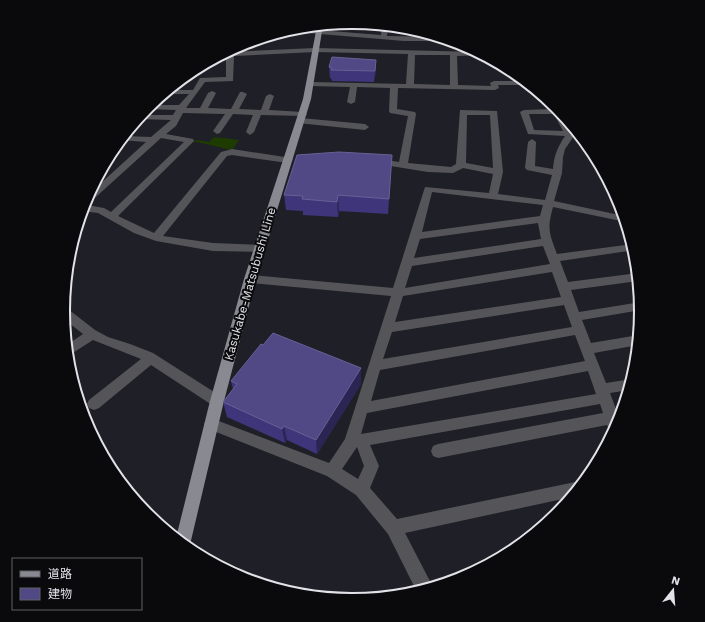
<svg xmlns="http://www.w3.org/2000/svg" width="705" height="622" viewBox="0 0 705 622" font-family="'Work Sans','Noto Sans JP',sans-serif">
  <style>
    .green { fill: #1f3c00 }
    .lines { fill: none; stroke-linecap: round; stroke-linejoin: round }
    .minor { fill: #555559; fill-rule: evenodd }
    .major { fill: #898992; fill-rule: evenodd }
    .wall { fill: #3f357a }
    .shaded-wall { fill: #2b2554 }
    .building { fill: #514886; stroke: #686095 }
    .labels { text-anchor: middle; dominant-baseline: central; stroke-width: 4; stroke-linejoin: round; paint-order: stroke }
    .street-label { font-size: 12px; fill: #e2e2e8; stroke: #0a0a0d }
    .rim { fill: none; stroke: #e2e2e8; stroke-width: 2 }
  </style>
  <rect width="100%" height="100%" fill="#1f2027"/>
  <polygon class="green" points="214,137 239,140 232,150 197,142 192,142 197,140 209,142"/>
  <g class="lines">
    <g class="minor">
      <polygon points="382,25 388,26 387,36 441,37 453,41 404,41 284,31 293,28 381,35"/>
      <path d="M315 48 478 52 484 55 457 56 458 85 491 86 490 83 494 81H525L530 85H498L499 88 495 90 398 88 397 109 415 112 416 114 408 163 451 167 456 164 460 110 497 111 503 172 498 194 545 200 552 175 527 170 525 168 528 142 532 139 536 142 535 166 553 169C554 156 557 148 565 136L528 134 520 112 524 110 552 109 549 103 550 101 563 114 574 136 565 149 563 157 562 173 554 201 624 216 626 222 553 207C547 229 549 233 557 254L633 244 635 250 560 261 568 282 638 273V281L571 290 579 312 641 302V310L582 320 591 343 639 335 638 345 594 353 606 383 632 379 629 390 610 393 620 420 613 434 611 433 607 425 438 458 433 456 431 451 433 446 438 444 603 413 600 404 370 445 379 466 370 488 397 519 580 481 584 482 572 497 405 533 433 587 417 592 388 534 356 495 327 476 206 428 204 424 206 420 211 418 329 463 345 439 391 296 250 283 246 282 244 279 246 276 250 275 393 288 425 187 489 193 493 174 463 168 453 173 428 172 372 163 370 161 372 159 375 158 399 162 408 116 390 113 389 111 390 88 357 87 355 102 351 104 347 102 350 87 310 86 306 84 310 82 406 84 408 54 315 52 234 56 233 81 205 82 186 108H200L208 93 212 91 216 93 208 108 231 109 240 92H243L247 94 239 109 261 110 266 96 270 94 274 96 269 110 303 112 307 114 306 116 261 115 254 132 250 135 246 132 253 115 233 114 220 133 217 134 213 131 225 114 183 113 176 126 166 134 193 139 194 141 118 216 154 233 221 152 232 149 291 158 293 160 288 163 232 155 227 156 163 236 213 243 259 245 263 246 264 249 263 252 213 251 156 241 134 233 98 213 82 211 89 194 146 142 121 140 124 136 151 137 171 120 138 119 142 115H173L176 110 146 109 151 105H179L189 94H164L169 90H193L200 78 226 77V56L220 55 228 52ZM415 55H450V85L414 84ZM529 114H554L563 131 534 130ZM467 115H490L493 168 466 163ZM161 138 184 142 111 212 104 208 87 205ZM432 192 543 205 540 216 422 232ZM538 223 541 239 414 258 420 239ZM543 246 550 264 405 288 412 266ZM552 272 561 297 395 322 403 296ZM564 305 572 327 383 359 392 332ZM575 335 585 361 371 401 380 370ZM588 371 596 394 361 434 367 413ZM357 447 364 466 358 479 342 469Z"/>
      <polygon points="301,118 365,124 369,127 365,130 298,123 297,121 298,119"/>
      <polygon points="64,308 68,309 95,330 108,337 130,344 153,353 222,397 224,401 222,405 217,407 212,405 151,365 99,408 94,410 89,408 87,404 89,400 141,359 93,340 68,356 67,345 83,334 64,319"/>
    </g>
    <polygon class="major" points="323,25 311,99 256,279 224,401 189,549 176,538 210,401 244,279 303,99 317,26"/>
  </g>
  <g class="wall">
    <polygon points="236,47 235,50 230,50"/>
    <polygon points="329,67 376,70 374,82 332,81 331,78 330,78"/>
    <polygon points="391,170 388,214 339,211 338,217 303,215 303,211 286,210 284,195"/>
    <polygon points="231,381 361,384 317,454 287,440 285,443 227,417 223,402 233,389"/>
  </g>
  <g class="shaded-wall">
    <polygon points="376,60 376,70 374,82"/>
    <polygon points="338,195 339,211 338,217 337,202"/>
    <polygon points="361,368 361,384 317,454 316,440"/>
    <polygon points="284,426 287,440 285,443 282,429"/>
  </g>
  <g class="building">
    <polygon points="332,57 376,60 375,71 331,70 332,68 329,67"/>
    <polygon points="339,152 392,155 389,199 338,195 337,202 302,199 303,196 284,195 297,155"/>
    <polygon points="273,333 361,368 316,440 284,426 282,429 223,402 237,384 231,381 261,344 263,345"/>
  </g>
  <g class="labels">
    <g class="street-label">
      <text transform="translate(250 284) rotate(-74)">Kasukabe-Matsubushi Line</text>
    </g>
  </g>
  <path d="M0 0H705V622H0ZM70 311a282 282 0 1 1 564 0a282 282 0 1 1-564 0Z" fill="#0a0a0d" fill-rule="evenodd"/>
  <path class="rim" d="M70 311a282 282 0 1 1 564 0a282 282 0 1 1-564 0Z"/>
  <rect x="12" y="558" width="130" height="52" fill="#0a0a0d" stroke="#606065"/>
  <rect x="20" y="571" width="20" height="6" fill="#898992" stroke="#606065"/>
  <text x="48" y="578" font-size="12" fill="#e2e2e8">道路</text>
  <rect x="20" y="588" width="20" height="12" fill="#514886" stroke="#606065"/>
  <text x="48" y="598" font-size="12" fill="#e2e2e8">建物</text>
  <g transform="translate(673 590) rotate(17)" stroke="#0a0a0d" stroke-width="3" paint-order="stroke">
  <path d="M0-3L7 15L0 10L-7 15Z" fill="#e2e2e8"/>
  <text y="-6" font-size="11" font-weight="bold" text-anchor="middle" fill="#e2e2e8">N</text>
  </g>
</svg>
